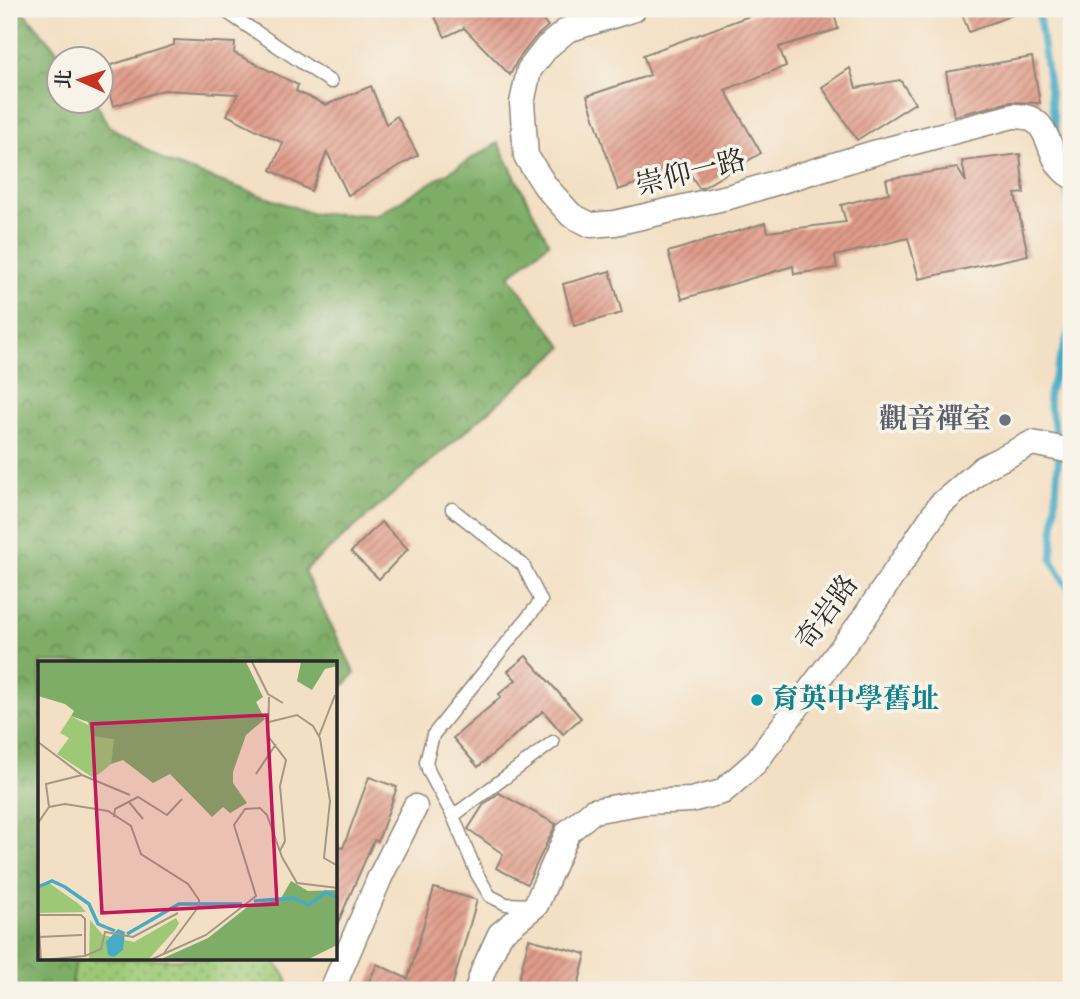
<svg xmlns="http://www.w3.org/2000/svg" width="1080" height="999" viewBox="0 0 1080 999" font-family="'IM FELL English','Noto Serif TC',serif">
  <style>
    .grass { fill: url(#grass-dots); stroke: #647a50; stroke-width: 2 }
    .forest { fill: url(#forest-crowns); stroke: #546c49; stroke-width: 2 }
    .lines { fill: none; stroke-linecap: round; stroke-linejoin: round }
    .stream { stroke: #47abc6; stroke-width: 7 }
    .building { fill: url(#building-hatch) }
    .service-casing { stroke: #8f8577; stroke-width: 15 }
    .minor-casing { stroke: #8f8577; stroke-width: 27 }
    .service { stroke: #fff; stroke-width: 12 }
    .minor { stroke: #fff; stroke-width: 24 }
    .worship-dot { fill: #6b7280; stroke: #f7f3e8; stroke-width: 2.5 }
    .culture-dot { fill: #0f9aa8; stroke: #f7f3e8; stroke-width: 2.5 }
    .labels { text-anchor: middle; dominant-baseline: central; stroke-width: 7; stroke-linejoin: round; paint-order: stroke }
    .street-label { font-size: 28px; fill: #2b2b2b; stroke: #f7f3e8 }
    .worship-label { font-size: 28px; font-weight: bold; fill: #5b616d; stroke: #f7f3e8; text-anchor: end }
    .culture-label { font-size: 28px; font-weight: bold; fill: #0d838f; stroke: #f7f3e8; text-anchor: start }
    .inset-river { fill: none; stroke: #47abc6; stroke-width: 3.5 }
    .inset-road { fill: none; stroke: #a39786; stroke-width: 2 }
    .view { fill: #c2185b; fill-opacity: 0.15; stroke: #c2185b; stroke-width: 3.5 }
    .inset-edge { fill: none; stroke: #2b2b2b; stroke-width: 3.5 }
  </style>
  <defs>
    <pattern id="grass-dots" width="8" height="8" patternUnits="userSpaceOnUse" patternTransform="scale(1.75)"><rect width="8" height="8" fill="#9dc976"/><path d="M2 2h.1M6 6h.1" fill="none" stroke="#80a361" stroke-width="1.8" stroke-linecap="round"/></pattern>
    <pattern id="forest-crowns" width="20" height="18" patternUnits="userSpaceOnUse" patternTransform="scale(1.75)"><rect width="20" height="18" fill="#7ead67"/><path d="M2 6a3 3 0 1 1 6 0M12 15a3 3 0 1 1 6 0" fill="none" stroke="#678d55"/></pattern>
    <pattern id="building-hatch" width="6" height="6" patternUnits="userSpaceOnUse" patternTransform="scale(1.75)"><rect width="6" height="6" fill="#e09b8a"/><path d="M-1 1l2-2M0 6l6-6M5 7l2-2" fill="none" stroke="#b67f71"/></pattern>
  </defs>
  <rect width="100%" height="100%" fill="#f7f3e8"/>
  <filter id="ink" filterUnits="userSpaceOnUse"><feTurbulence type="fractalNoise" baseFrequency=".0143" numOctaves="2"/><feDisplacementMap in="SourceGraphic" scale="14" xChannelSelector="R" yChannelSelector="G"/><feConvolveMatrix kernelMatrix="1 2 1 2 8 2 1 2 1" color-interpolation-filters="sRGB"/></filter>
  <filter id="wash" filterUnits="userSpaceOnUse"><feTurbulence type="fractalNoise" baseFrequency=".00686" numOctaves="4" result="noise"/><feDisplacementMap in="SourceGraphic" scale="28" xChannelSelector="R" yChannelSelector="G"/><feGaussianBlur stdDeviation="1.57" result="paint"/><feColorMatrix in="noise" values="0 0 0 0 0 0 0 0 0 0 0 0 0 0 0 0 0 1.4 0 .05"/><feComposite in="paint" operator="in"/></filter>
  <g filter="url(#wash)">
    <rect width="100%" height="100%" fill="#f3dfc3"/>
    <polygon class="grass" points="76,959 273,959 286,977 290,990 71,990"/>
    <g class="forest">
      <polygon points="1059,9 1071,9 1071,131 1062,22"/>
      <polygon points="24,12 64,59 60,60 60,102 96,102 108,125 166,162 311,213 376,215 498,143 549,243 509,276 563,347 304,571 355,673 336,694 336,663 40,663 40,959 76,959 71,990 9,990 9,18"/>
    </g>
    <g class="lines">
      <g class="stream">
        <polyline points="1038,9 1056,133"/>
        <polyline points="1065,179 1071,209"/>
        <polyline points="1071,325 1048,397 1059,448 1052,560 1071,593"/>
      </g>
    </g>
    <g id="blocks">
      <g class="building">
        <polygon points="431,9 531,9 548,26 535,38 517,61 510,75 464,28 445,37"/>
        <polygon points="768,9 833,9 838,29 779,47 786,66 725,90 761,153 702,188 699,188 686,167 618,190 587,96 650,75 643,55"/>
        <polygon points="960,9 1025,9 1025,10 969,32"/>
        <polygon points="174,40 235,43 234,53 298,85 296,91 326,105 371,86 386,124 397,116 418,155 348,195 327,152 311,191 271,170 283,143 227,115 238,94 163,90 113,106 102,68 174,45"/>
        <polygon points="1032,57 1040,103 1010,102 954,116 946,72"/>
        <polygon points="850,68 856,88 900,80 915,103 857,140 822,87"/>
        <polygon points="1020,154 1024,193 1015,194 1028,255 919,279 908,238 835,256 837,268 794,274 793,266 682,299 668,252 765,223 768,232 846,222 841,205 889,193 886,179 957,168 966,182 962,161"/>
        <polygon points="610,271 622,313 574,326 563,284"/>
        <polygon points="381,522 408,549 379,579 351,552"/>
        <polygon points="526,656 581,718 563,734 543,711 478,767 453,738 501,697 499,694 516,680 508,671"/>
        <polygon points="369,777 397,787 378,841 374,840 336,927 336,845 343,848"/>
        <polygon points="499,793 556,824 527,884 496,868 503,854 468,829 484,804"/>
        <polygon points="434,888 477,900 451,990 365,990 377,964 408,979"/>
        <polygon points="529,939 586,954 577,990 516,990"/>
      </g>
    </g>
  </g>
  <g filter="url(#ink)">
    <use href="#blocks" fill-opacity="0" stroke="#8f8577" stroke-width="2"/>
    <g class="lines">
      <defs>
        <g id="service">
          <polyline points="222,9 331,82"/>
          <polyline points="452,509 523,565 541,601 433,735 426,762 429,772 453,816 477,874 490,896 506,904 532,905"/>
          <polyline points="453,816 553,742"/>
        </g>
        <g id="minor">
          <path d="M634 9 567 30 547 47 529 70 522 103 526 156 546 187 571 215 591 225 615 223 732 196 877 152 1013 116C1057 114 1042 160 1071 176"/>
          <polyline points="332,990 380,877 415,807"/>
          <polyline points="477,990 483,971 500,934 536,905 568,832 593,811 644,802 691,800 722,792 755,763 862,621 940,505 983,468 1032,443 1071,451"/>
        </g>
      </defs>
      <use href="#service" class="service-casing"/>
      <use href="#minor" class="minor-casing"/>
      <use href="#service" class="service"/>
      <use href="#minor" class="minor"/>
    </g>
  </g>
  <circle class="worship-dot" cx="1005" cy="420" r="7"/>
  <circle class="culture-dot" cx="757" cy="700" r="7"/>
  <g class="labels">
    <g class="street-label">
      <text transform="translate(691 174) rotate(-14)">崇仰一路</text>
      <text transform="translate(828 613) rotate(-54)">奇岩路</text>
    </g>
    <g class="worship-label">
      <text x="991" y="420">觀音禪室</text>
    </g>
    <g class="culture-label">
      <text x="771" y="700">育英中學舊址</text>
    </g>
  </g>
  <g transform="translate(38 661)">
    <rect width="299" height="299" fill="#f3dfc3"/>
    <path d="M33 55 77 78 73 103 61 113 54 116 19 93 31 77 22 72ZM11 222 41 243 48 251 0 252V228ZM138 257 141 262 137 269 111 298 51 299 52 259 65 274 96 281Z" fill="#9dc976"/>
    <path d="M0 1H208L225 36 218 41 227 58 208 74 195 111V122L209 142 192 152 185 146 174 156 132 113 115 122 85 99 73 103 76 78 54 75 50 61 33 55 36 50 27 43 0 35ZM263 1H299V5L287 8 274 29 259 20ZM253 220 270 230 299 229V284L269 299H121L170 277 213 243 242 239Z" fill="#7ead67"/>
    <path d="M80 268 87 271 85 289 76 296 70 294 68 281Z" fill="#47abc6"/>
    <path class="inset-river" d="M0 226 14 220 27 226 51 243 60 263 77 270M216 240 255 237 271 244 288 231 300 237M89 273 141 243H204"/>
    <path class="inset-road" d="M214 1 230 33 245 42M231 36 230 75 248 99 242 125 247 180 242 190M231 61 259 54 275 65 282 77 292 140 286 197 300 205M281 75 297 34M0 81 44 114 92 134M218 113 238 83M91 141 105 158M11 146 8 123 44 114M76 156 77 148 100 136 129 154 144 138M0 162 11 146 27 143 70 150 93 165 103 193 150 223 161 239V245L126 292M0 254H43L47 258V295M0 254 3 299M0 276 44 274M5 299 47 295 63 288 67 271 95 276 140 252M112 299 168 274 218 235 196 164 207 148 222 147 229 154 244 196 259 222 300 227"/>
    <path class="view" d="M229 54 239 243 64 252 54 63Z"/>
    <rect width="299" height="299" class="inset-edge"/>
  </g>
  <rect width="1080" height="999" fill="none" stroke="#f7f3e8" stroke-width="35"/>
  <g transform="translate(80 80) rotate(273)"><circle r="33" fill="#f7f3e8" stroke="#a5a39c" stroke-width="2"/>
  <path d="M0-5L12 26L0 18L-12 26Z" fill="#c8321e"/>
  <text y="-10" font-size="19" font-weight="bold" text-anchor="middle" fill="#2b2b2b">北</text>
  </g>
</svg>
